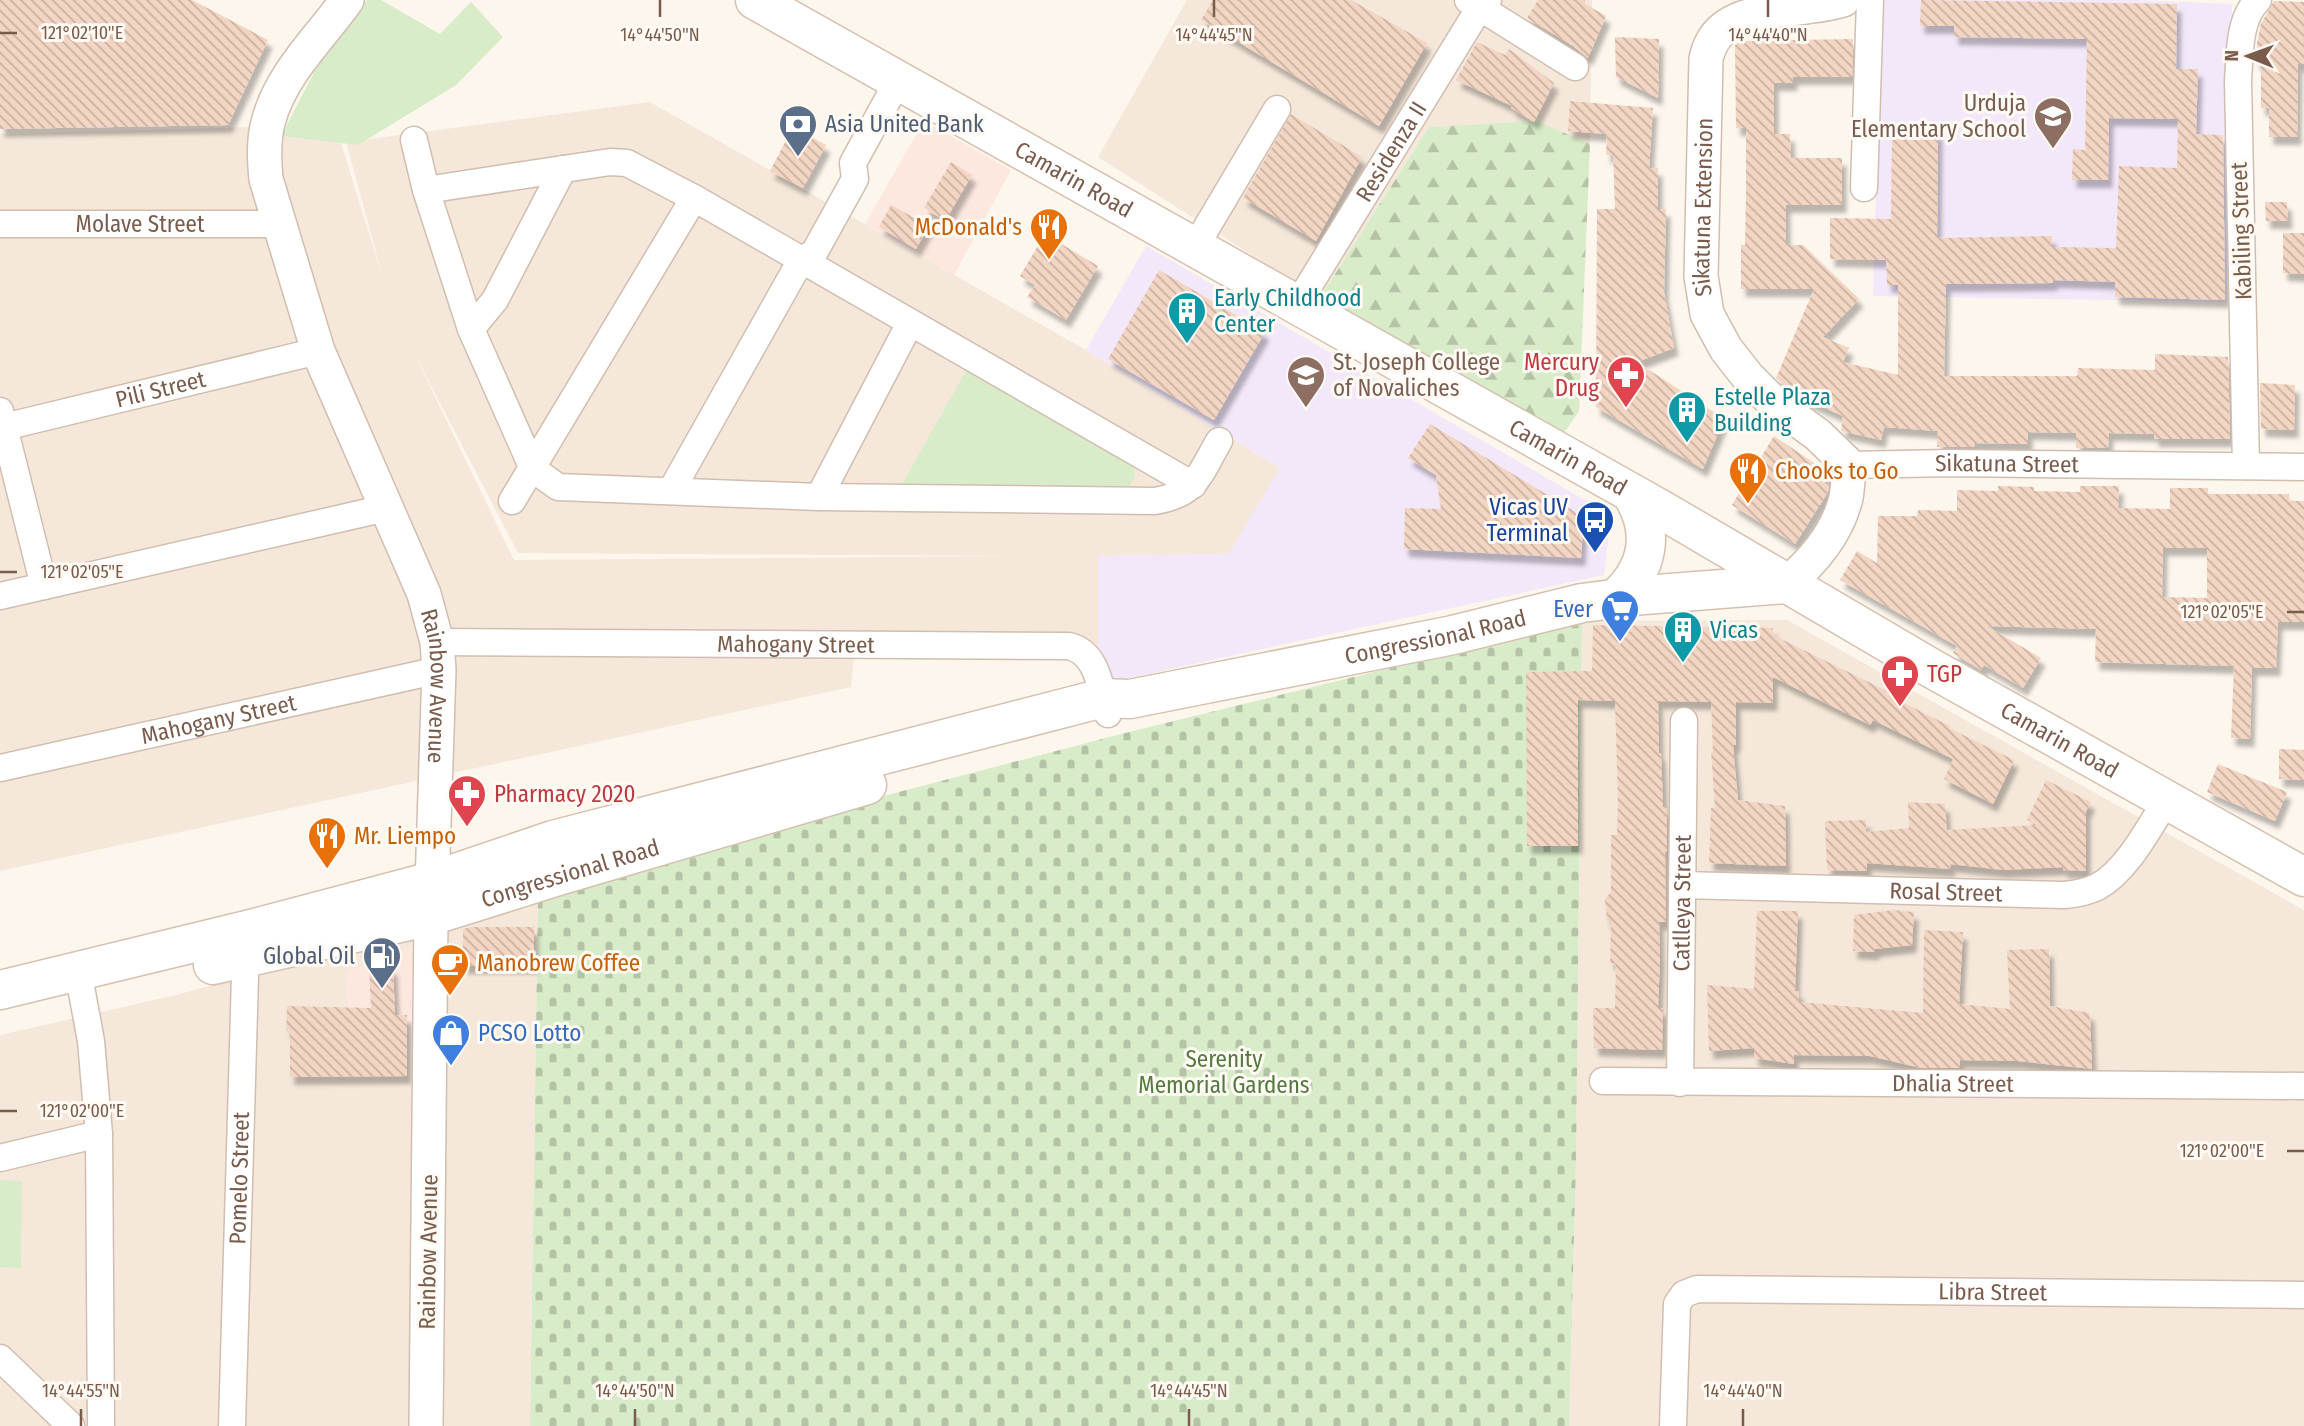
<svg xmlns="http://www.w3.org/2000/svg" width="2304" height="1426" viewBox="0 0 2304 1426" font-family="'Fira Sans Condensed',sans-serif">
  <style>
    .residential { fill: #f5e8da; fill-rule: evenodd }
    .commercial { fill: #fde8e0 }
    .education { fill: #f3e8fa }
    .green { fill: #d8ecc9 }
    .forest { fill: url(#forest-firs) }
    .cemetery { fill: url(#cemetery-stones) }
    .building { fill: url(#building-back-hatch); fill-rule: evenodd; filter: url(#shadow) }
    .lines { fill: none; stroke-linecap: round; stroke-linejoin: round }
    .minor-casing { stroke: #d1beb0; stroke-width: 29 }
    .tertiary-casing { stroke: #d1beb0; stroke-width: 36 }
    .secondary-casing { stroke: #d6c0b0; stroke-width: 41 }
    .minor { stroke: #fff; stroke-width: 26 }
    .tertiary { stroke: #fff; stroke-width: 33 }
    .secondary { stroke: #fff; stroke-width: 38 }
    .ticks { fill: none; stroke: #7a5c4d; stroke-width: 2.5 }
    .labels { text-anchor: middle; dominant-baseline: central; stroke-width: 6; stroke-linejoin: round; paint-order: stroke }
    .education-label { font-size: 23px; fill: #785e54; stroke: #fffaf3; text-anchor: end }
    .service-label { font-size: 23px; fill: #4e5e75; stroke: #fffaf3; text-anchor: start }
    .street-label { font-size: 23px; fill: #7a5c4d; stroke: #fffaf3 }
    .food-label { font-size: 23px; fill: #c56008; stroke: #fffaf3; text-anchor: start }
    .culture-label { font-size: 23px; fill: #0d838f; stroke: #fffaf3; text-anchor: start }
    .health-label { font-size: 23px; fill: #be3a42; stroke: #fffaf3; text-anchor: start }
    .transit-label { font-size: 23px; fill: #164399; stroke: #fffaf3; text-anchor: end }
    .shop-label { font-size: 23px; fill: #366cbe; stroke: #fffaf3; text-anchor: end }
    .park-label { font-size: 23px; fill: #537a41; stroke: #fffaf3 }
    .ticks-label { font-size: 18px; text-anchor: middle; fill: #7a5c4d; stroke: #fffaf3; stroke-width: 6; stroke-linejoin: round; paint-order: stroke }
  </style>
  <defs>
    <pattern id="forest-firs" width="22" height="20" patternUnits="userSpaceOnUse" patternTransform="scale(1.75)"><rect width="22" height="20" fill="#d8ecc9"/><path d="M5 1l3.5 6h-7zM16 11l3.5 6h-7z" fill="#b4c2a5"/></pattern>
    <pattern id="cemetery-stones" width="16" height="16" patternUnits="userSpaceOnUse" patternTransform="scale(1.75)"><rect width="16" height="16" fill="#d8ecc9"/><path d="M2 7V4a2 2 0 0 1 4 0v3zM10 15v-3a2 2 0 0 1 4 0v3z" fill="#b4c2a5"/></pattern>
    <pattern id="building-back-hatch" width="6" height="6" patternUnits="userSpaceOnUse" patternTransform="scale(1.75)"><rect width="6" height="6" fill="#f3d5c3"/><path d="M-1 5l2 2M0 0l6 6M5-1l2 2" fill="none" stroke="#cab0a1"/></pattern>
    <filter id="shadow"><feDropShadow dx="4.5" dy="8" stdDeviation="2" flood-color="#0004"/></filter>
  </defs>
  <rect width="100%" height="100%" fill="#fdf6ec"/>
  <g class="residential">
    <polygon points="1187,0 1592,0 1590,144 1537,121 1429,127 1321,296 1291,280 1098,157"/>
    <path d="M650 102 1086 350 1280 468 1230 554 1098 556V654L854 656 851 687 0 871V134L253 127 340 140 382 275 346 142ZM412 349 518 553 1015 556 514 560Z"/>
    <polygon points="1787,620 2304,910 2304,1426 1569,1426 1576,1162 1582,621"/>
    <polygon points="538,896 530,1426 0,1426 0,1035 176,995"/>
  </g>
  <g class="commercial">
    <polygon points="924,121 1011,170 954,275 865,224"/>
    <polygon points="419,944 420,1034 349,1034 346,972"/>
  </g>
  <g class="education">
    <polygon points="1881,0 2135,0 2232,4 2227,302 1873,296"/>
    <polygon points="1146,246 1611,515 1604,575 1110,682 1098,654 1098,556 1229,554 1280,468 1086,350"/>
  </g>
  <g class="green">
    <polygon points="367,0 381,0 440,34 471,2 503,37 456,85 358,145 281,136 322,57"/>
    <polygon points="966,371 1133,465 1135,477 1127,490 902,484"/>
    <polygon points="0,1180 22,1181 21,1268 0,1267"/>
  </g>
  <polygon class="forest" points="1537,121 1590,144 1579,411 1556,445 1315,310 1321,296 1429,127"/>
  <polygon class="cemetery" points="1582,621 1576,1162 1569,1426 530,1426 538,896 807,816 1117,735"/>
  <g class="building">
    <polygon points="0,0 192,0 268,40 228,125 0,129"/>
    <polygon points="1213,0 1351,0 1427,43 1379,126 1201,20"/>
    <polygon points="1538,0 1585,0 1585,4 1606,16 1588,58 1573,46 1527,18"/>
    <polygon points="1921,0 2177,4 2176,69 2198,69 2196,134 2223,135 2225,300 2115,297 2115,282 2053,280 2053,283 1946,284 1944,376 2077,376 2078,368 2155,370 2155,354 2228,357 2230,439 2154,439 2154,434 2109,433 2108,448 2076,448 2076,433 2028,432 2028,444 1975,443 1974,447 1937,447 1938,431 1884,427 1881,440 1841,431 1843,416 1797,396 1776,378 1814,289 1741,289 1741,245 1745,245 1746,192 1746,128 1736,128 1735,45 1740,41 1853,39 1852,77 1793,77 1793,83 1774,83 1774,134 1790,134 1791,158 1842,158 1842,205 1786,205 1786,245 1803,245 1859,299 1823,337 1849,348 1843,362 1898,375 1898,285 1887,285 1886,260 1830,259 1830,218 1891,219 1892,130 1938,131 1937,238 2052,236 2052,247 2116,248 2119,166 2177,168 2178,119 2109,118 2108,180 2072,180 2073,149 2085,150 2087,39 1954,37 1954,26 1920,26"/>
    <polygon points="2274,1 2304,2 2304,64 2298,64 2297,137 2269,137 2269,108 2261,108 2261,63 2256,63 2257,43 2261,24"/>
    <polygon points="1615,37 1659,39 1658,98 1616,77"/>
    <polygon points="1477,42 1505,55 1509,49 1554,83 1534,122 1511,108 1512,106 1456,80"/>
    <polygon points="1570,101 1653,108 1649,168 1658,168 1658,209 1666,209 1664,292 1674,348 1637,362 1724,419 1703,469 1596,407 1597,209 1615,209 1613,155 1606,155 1607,134 1568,131"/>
    <polygon points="1291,114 1362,157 1316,241 1243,198"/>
    <polygon points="793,127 826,145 803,188 770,171"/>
    <polygon points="951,162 972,175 945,221 924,208"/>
    <polygon points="2265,202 2287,202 2288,221 2266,221"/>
    <polygon points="891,205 929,226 916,249 879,227"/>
    <polygon points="2283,233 2304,233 2304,274 2283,273"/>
    <polygon points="1045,234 1098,266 1066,320 1027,297 1035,285 1020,276"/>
    <polygon points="1159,270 1265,332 1214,420 1108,359"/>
    <polygon points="2260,383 2295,385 2294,430 2261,429"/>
    <polygon points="1430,424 1584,517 1581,558 1404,549 1405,508 1441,509 1436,475 1408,458"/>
    <polygon points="1774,436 1829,473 1828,492 1795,544 1732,505"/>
    <path d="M1998 486 2034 487V491L2080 492V486H2119L2118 508 2170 509V488H2208V494H2289V501H2304V622H2278L2276 668H2252L2250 739 2231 738 2234 666 2095 662 2096 629 1987 626 2041 658 2023 688 1984 665 1981 670 1953 653 1957 646 1840 580 1857 551 1877 563 1878 516H1917L1918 510 1957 511V490L1998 491ZM2163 548H2207V598L2162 597Z"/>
    <polygon points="1593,625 1773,628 1773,635 1887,691 1886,694 1950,726 1949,728 2014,760 1993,804 1944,779 1953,759 1873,720 1870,725 1773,677 1773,703 1736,702 1736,745 1733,745 1738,800 1785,806 1786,866 1709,863 1711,808 1715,808 1711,751 1713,752 1711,702 1658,701 1659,753 1661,753 1663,807 1667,809 1667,851 1665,852 1666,922 1659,922 1660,959 1658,1008 1663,1008 1662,1050 1594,1048 1593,1008 1615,1008 1616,963 1610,963 1611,921 1607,921 1605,899 1611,892 1611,835 1617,835 1618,803 1615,701 1578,700 1578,846 1527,846 1526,672 1592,671"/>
    <polygon points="2279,749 2304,750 2304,780 2279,779"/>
    <polygon points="2218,764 2287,792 2275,821 2207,792"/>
    <polygon points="2046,780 2091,802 2086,811 2086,871 2063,870 2063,867 2003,870 1950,864 1951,869 1867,863 1867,871 1827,870 1825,821 1866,820 1866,832 1909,828 1908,802 1945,804 1947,830 2037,825 2027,820"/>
    <polygon points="1893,910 1914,912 1912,945 1875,949 1875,952 1853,951 1854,915"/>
    <polygon points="1757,911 1798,911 1795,991 1799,991 1799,1002 1923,1013 1924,930 1963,932 1959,1004 2010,1009 2007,950 2049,949 2050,1006 2090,1013 2092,1069 2018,1061 1960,1060 1960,1068 1921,1068 1870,1056 1794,1055 1794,1064 1754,1058 1754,1048 1709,1051 1707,985 1754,989"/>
    <polygon points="470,927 534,927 534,966 463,966 463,929"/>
    <polygon points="393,967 395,1015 407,1015 407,1076 290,1077 290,1031 286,1031 287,1006 371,1008 369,968"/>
  </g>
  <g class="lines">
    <defs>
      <g id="minor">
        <polyline points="1468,0 1575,67"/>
        <path d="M414 140 426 190 471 329 533 469 558 487 819 497 1155 501C1197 494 1199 475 1219 441"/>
        <polyline points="1864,188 1870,0"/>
        <polyline points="426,190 610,162 627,163 694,198 1193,485"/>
        <path id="s1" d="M0 224H279"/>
        <polyline points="1195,247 1277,109"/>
        <path id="s2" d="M1297 305 1480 7 1488 0"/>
        <polyline points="471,329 495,300 563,169"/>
        <polyline points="0,411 44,586"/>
        <path id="s3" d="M4 427 318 351"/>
        <path id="s4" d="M1849 465 1950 463 2304 467"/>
        <path d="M2246 466 2238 81C2240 55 2238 20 2258 0"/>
        <polyline points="671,491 801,260 814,253 855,179 853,163 899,79"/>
        <polyline points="819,497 910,323"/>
        <polyline points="512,501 694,198"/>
        <polyline points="0,596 386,508"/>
        <path id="s5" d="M437 642 1069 646C1098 653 1100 688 1108 714"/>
        <path id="s6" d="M0 768 439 670"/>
        <path id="s7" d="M1682 885 2064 895C2075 894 2087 892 2097 887 2126 872 2149 828 2166 801"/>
        <polyline points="78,971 91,1041 99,1134 101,1426"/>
        <path id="s8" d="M1603 1081 2304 1086"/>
        <path id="s9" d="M1680 1083 1684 721"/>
        <polyline points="0,1158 99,1134"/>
        <polyline points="0,1358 71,1426"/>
        <path id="s10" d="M232 1426 246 942"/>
        <path id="s11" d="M1673 1426 1677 1304 1684 1294 1697 1289 2304 1295"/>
      </g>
      <g id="tertiary">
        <path id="s12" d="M347 0C320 38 282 73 269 119 263 139 264 159 266 179L318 351 424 594 437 642 439 670 431 916 426 1426"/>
        <path id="s13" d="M1786 584C1813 562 1837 534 1846 498 1848 488 1848 476 1849 465L1818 435 1774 403 1748 377 1726 349 1707 314 1701 276 1706 59C1718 0 1790 16 1843 0"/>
      </g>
      <g id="secondary">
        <path id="s14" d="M755 0 1662 510 1931 668 2304 877"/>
        <path d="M1615 599C1649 569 1656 532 1631 493"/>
        <path id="s15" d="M213 965 431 916 555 877 867 785"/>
        <path id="s16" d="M0 990 247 930 432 881 553 840 1103 698 1130 699 1453 635 1582 603 1644 595 1786 584"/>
      </g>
    </defs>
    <use href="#minor" class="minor-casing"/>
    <use href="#tertiary" class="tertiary-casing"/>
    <use href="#secondary" class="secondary-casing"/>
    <use href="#minor" class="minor"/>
    <use href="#tertiary" class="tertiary"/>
    <use href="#secondary" class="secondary"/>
  </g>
  <path class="ticks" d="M660 17V0M1214 17V0M1768 17V0M0 33H17M0 572H17M2287 612H2304M0 1111H17M2287 1151H2304M81 1426V1409M635 1426V1409M1189 1426V1409M1743 1426V1409"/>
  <defs>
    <symbol id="school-pin" viewBox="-11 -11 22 30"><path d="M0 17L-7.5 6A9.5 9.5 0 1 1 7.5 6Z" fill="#8d6e63" stroke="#fffaf3"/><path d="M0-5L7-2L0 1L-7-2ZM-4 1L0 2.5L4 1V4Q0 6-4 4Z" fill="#fff"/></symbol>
    <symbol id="bank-pin" viewBox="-11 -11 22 30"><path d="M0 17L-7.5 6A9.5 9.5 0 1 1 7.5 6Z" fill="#5c6f8a" stroke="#fffaf3"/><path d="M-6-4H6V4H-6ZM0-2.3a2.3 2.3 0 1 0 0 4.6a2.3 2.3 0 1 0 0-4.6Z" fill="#fff"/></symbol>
    <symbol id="restaurant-pin" viewBox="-11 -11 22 30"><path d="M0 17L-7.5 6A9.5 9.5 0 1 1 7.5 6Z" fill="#e8710a" stroke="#fffaf3"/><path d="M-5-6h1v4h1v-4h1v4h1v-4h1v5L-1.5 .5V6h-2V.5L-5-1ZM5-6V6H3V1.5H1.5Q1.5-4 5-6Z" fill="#fff"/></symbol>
    <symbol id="building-pin" viewBox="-11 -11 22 30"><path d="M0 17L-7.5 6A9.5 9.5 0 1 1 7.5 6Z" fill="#0f9aa8" stroke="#fffaf3"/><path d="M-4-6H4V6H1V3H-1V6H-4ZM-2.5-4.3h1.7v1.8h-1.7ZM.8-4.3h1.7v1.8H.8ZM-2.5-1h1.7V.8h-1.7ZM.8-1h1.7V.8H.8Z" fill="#fff"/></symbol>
    <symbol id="university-pin" viewBox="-11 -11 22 30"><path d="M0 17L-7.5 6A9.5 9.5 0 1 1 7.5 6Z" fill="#8d6e63" stroke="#fffaf3"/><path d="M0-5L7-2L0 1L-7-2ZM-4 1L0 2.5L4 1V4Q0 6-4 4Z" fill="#fff"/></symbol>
    <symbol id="pharmacy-pin" viewBox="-11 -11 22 30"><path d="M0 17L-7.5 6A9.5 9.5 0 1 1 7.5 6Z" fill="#e0444e" stroke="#fffaf3"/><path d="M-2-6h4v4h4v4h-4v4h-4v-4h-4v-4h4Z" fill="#fff"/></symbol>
    <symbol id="bus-pin" viewBox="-11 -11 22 30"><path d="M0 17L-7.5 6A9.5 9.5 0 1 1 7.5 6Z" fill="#1a4fb4" stroke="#fffaf3"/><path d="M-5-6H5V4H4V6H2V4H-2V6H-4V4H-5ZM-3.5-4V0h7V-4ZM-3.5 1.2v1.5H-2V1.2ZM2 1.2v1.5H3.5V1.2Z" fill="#fff"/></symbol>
    <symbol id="supermarket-pin" viewBox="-11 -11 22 30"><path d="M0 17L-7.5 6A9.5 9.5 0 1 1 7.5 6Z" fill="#3f7fe0" stroke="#fffaf3"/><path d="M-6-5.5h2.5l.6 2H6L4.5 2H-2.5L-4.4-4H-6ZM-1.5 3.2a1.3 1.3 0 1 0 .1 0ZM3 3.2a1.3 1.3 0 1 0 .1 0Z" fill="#fff"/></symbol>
    <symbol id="fuel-pin" viewBox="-11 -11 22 30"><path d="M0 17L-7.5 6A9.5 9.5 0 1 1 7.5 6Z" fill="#5c6f8a" stroke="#fffaf3"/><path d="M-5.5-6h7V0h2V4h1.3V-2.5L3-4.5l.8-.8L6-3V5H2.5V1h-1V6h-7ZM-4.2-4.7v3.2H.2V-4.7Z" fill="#fff"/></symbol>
    <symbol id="cafe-pin" viewBox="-11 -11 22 30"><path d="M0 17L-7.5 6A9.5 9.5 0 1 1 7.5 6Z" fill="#e8710a" stroke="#fffaf3"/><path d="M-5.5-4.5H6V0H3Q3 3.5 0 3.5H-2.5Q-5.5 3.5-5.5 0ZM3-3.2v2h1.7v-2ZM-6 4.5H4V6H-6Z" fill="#fff"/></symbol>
    <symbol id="shop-pin" viewBox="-11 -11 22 30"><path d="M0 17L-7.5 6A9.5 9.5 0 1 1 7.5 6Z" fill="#3f7fe0" stroke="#fffaf3"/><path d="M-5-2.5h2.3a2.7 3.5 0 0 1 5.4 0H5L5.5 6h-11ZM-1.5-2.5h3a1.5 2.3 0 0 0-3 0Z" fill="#fff"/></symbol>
  </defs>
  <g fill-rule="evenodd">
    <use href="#school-pin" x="2031" y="94" width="44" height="60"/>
    <use href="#bank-pin" x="776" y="102" width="44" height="60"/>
    <use href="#restaurant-pin" x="1027" y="205" width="44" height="60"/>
    <use href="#building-pin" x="1165" y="289" width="44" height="60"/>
    <use href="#university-pin" x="1284" y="353" width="44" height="60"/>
    <use href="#pharmacy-pin" x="1604" y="353" width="44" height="60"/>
    <use href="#building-pin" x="1665" y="388" width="44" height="60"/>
    <use href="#restaurant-pin" x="1726" y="449" width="44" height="60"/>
    <use href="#bus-pin" x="1573" y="498" width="44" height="60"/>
    <use href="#supermarket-pin" x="1598" y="587" width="44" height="60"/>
    <use href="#building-pin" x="1661" y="608" width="44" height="60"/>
    <use href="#pharmacy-pin" x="1878" y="652" width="44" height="60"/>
    <use href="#pharmacy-pin" x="445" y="772" width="44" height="60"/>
    <use href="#restaurant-pin" x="305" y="814" width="44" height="60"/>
    <use href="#fuel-pin" x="360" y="934" width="44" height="60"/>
    <use href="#cafe-pin" x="428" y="941" width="44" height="60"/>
    <use href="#shop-pin" x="429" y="1011" width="44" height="60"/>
  </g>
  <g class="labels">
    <g class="education-label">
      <text x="2026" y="103">Urduja<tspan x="2026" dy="26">Elementary School</tspan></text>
      <text x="1333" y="362" text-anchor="start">St. Joseph College<tspan x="1333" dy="26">of Novaliches</tspan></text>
    </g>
    <g class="service-label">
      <text x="825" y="124">Asia United Bank</text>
      <text x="355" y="956" text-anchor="end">Global Oil</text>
    </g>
    <g class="street-label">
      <text stroke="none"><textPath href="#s2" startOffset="180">Residenza II</textPath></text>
      <text stroke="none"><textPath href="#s14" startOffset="366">Camarin Road</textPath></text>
      <text stroke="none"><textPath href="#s13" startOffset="457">Sikatuna Extension</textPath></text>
      <text stroke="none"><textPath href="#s1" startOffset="140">Molave Street</textPath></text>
      <text transform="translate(2241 231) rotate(-92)">Kabiling Street</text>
      <text stroke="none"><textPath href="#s3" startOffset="161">Pili Street</textPath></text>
      <text stroke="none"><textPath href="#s14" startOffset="933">Camarin Road</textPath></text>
      <text stroke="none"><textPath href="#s4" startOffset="158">Sikatuna Street</textPath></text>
      <text stroke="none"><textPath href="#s16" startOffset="1480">Congressional Road</textPath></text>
      <text stroke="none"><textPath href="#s5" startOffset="359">Mahogany Street</textPath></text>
      <text stroke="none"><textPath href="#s12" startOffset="742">Rainbow Avenue</textPath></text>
      <text stroke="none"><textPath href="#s6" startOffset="224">Mahogany Street</textPath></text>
      <text stroke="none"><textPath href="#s14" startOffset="1500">Camarin Road</textPath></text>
      <text stroke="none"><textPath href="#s15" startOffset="369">Congressional Road</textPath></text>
      <text stroke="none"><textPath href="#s7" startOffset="264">Rosal Street</textPath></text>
      <text stroke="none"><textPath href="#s9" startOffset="180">Catlleya Street</textPath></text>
      <text stroke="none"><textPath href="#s8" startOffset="350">Dhalia Street</textPath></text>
      <text stroke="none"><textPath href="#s10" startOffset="248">Pomelo Street</textPath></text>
      <text transform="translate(428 1252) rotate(-89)">Rainbow Avenue</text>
      <text stroke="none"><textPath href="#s11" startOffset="444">Libra Street</textPath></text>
    </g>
    <g class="food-label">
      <text x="1022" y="227" text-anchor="end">McDonald's</text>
      <text x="1775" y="471">Chooks to Go</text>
      <text x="354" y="836">Mr. Liempo</text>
      <text x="477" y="963">Manobrew Coffee</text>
    </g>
    <g class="culture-label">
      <text x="1214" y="298">Early Childhood<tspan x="1214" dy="26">Center</tspan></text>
      <text x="1714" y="397">Estelle Plaza<tspan x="1714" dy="26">Building</tspan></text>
      <text x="1710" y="630">Vicas</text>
    </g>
    <g class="health-label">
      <text x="1599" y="362" text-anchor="end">Mercury<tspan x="1599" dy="26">Drug</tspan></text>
      <text x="1927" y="674">TGP</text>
      <text x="494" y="794">Pharmacy 2020</text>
    </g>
    <g class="transit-label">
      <text x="1568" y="507">Vicas UV<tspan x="1568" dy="26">Terminal</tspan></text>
    </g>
    <g class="shop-label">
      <text x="1593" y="609">Ever</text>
      <text x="478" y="1033" text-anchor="start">PCSO Lotto</text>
    </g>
    <g class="park-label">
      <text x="1224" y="1059">Serenity<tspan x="1224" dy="26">Memorial Gardens</tspan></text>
    </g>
  </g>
  <g class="ticks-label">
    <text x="82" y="39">121°02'10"E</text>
    <text x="660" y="41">14°44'50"N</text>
    <text x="1214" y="41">14°44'45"N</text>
    <text x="1768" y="41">14°44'40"N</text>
    <text x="82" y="578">121°02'05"E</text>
    <text x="2222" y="618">121°02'05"E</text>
    <text x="82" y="1117">121°02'00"E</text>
    <text x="2222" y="1157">121°02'00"E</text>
    <text x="81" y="1397">14°44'55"N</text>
    <text x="635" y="1397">14°44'50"N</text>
    <text x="1189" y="1397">14°44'45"N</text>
    <text x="1743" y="1397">14°44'40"N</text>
  </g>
  <g transform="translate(2248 56) rotate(271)" stroke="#fffaf3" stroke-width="5" paint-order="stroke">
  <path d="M0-5L12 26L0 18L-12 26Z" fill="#7a5c4d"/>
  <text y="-10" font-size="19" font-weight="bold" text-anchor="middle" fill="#7a5c4d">N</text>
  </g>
</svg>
